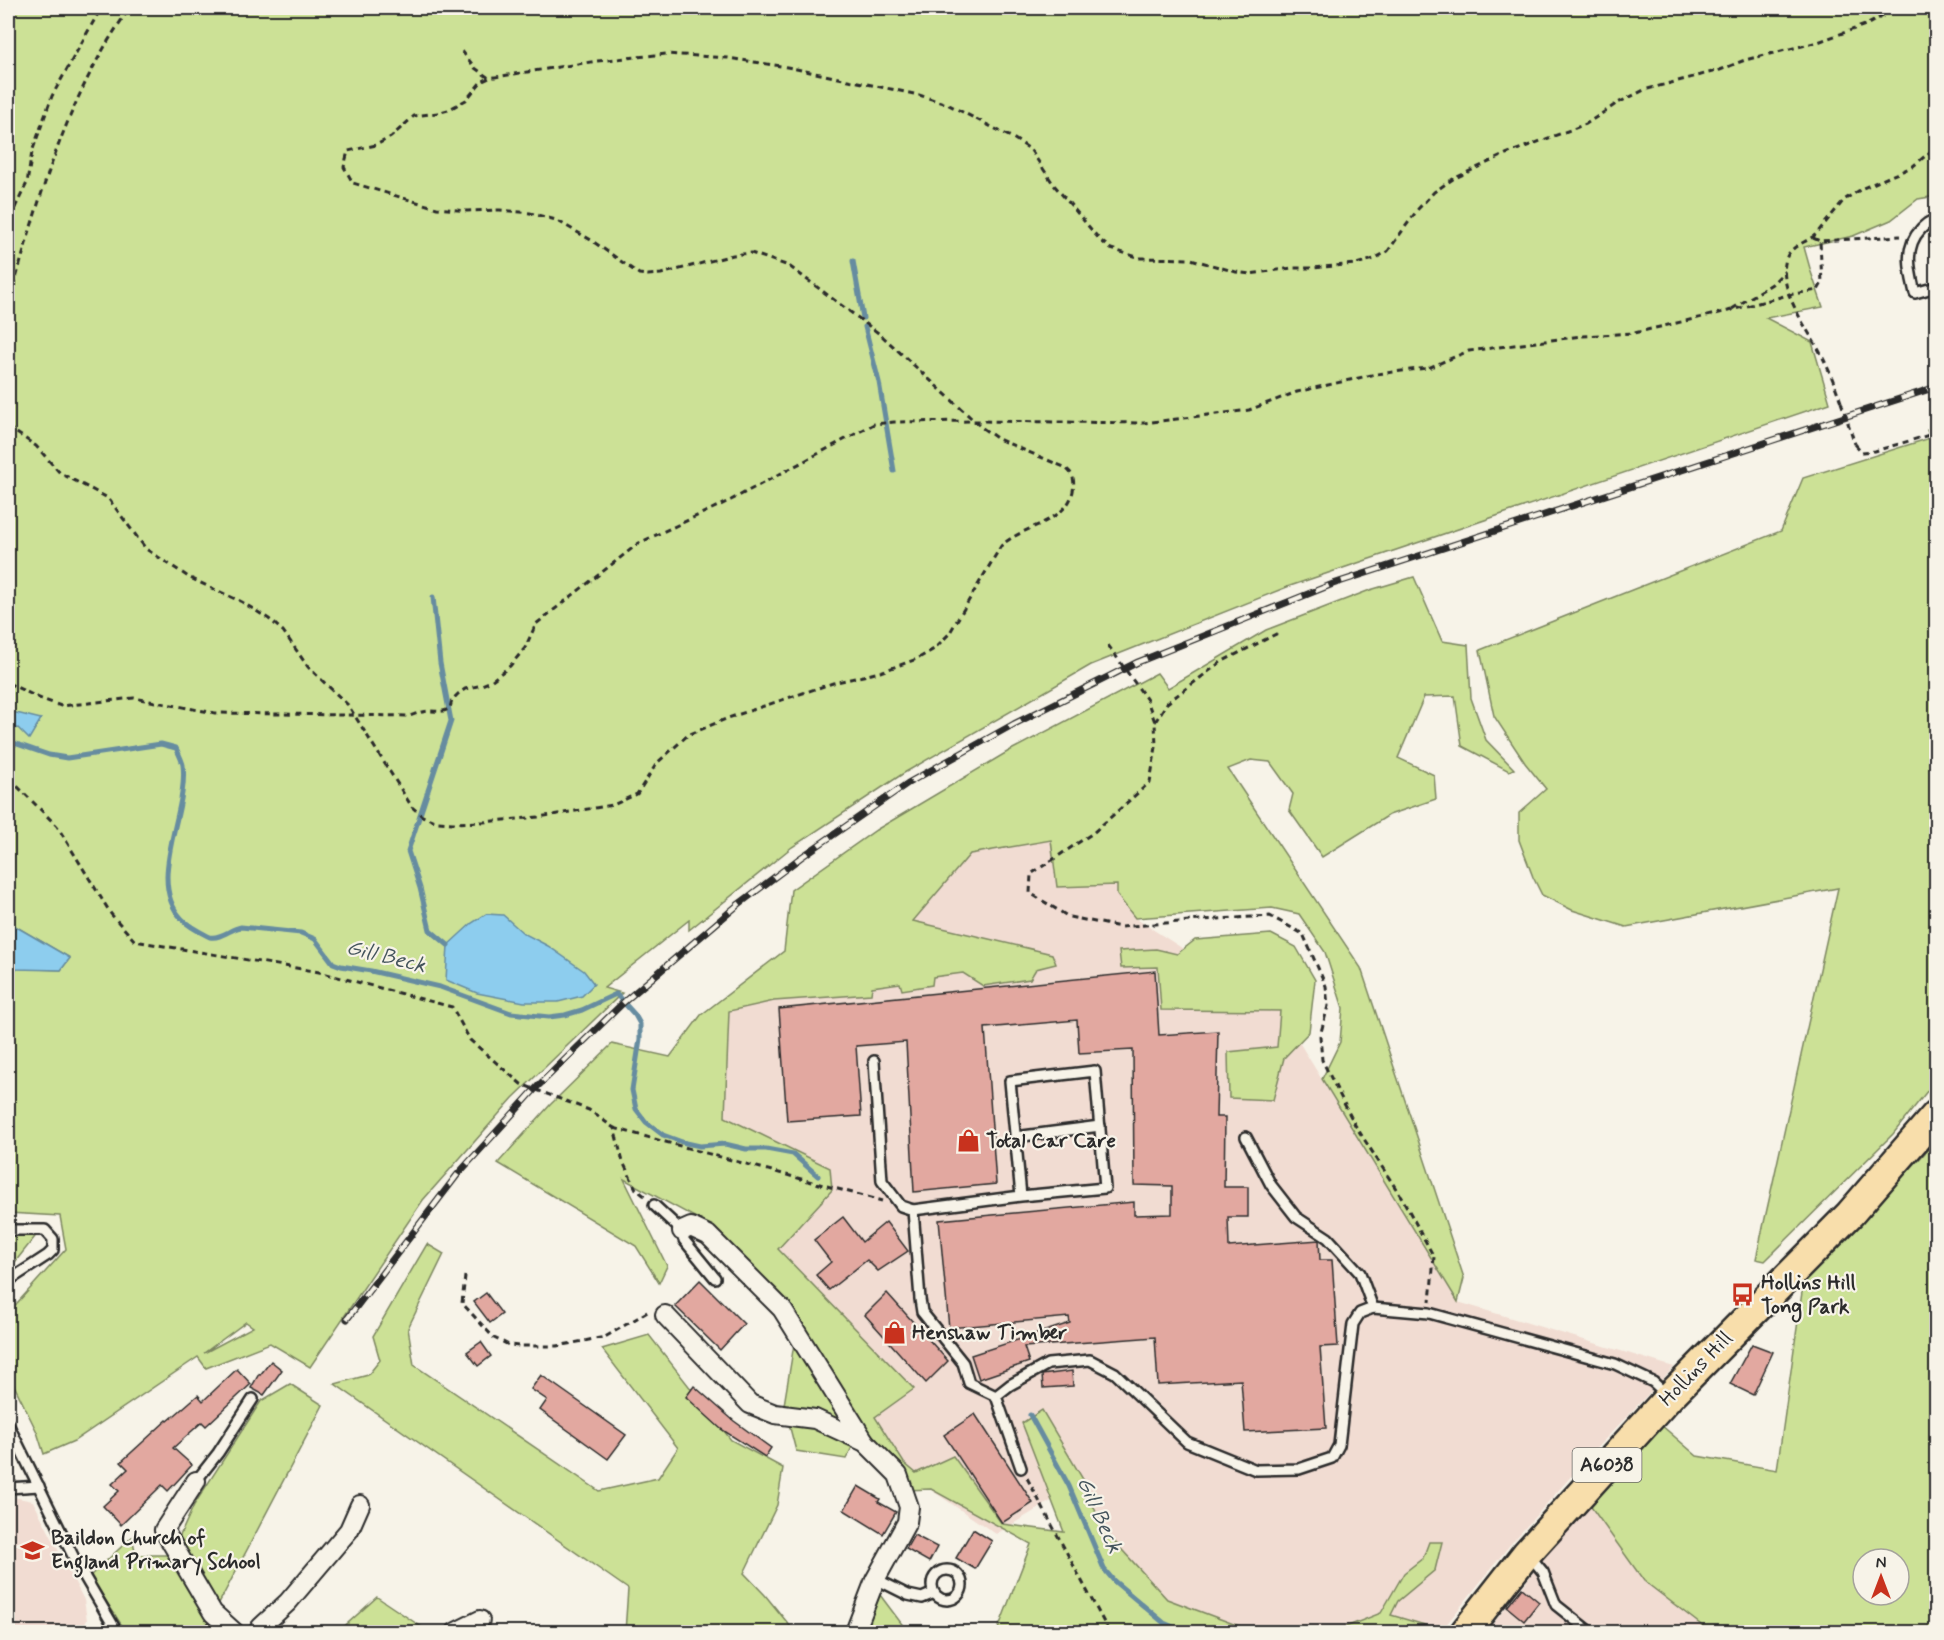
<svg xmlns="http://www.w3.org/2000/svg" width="1944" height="1640" viewBox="0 0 1944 1640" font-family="Mynerve,sans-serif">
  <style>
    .built { fill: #f1dcd2 }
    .green { fill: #cce196; stroke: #7c8660; stroke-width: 1.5; fill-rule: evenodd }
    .water { fill: #8dcdee; stroke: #668ca0; stroke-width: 1.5 }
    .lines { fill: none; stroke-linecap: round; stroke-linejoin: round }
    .stream { stroke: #668ca0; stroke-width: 5 }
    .building { fill: #e2a8a0; stroke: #2b2b2b; stroke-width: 1.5 }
    .service-casing { stroke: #2b2b2b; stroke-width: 14 }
    .minor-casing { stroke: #2b2b2b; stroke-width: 22 }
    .primary-casing { stroke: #2b2b2b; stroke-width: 33 }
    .path { stroke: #2b2b2b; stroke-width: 3; stroke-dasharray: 6 4.5; stroke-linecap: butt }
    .service { stroke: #f7f3e8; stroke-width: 9 }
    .minor { stroke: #f7f3e8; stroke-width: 18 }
    .primary { stroke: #f8deab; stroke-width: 28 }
    .rail-casing { stroke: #2b2b2b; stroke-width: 7 }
    .rail { stroke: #f7f3e8; stroke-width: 4.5; stroke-dasharray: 14; stroke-linecap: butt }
    .path-bridge { stroke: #2b2b2b; stroke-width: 3; stroke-dasharray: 6 4.5; stroke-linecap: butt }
    .labels { text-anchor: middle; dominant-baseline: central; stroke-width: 4.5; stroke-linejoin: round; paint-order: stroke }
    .shield { fill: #f7f3e8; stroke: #686764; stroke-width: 1.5 }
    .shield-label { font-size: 20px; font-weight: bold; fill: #2b2b2b }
    .poi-label { font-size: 21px; font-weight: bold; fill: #2b2b2b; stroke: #f7f3e8; text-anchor: start }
    .street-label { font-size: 21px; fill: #2b2b2b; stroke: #f7f3e8 }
    .water-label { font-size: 22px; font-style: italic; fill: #44545c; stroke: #f7f3e8 }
  </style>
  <rect width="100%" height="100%" fill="#f7f3e8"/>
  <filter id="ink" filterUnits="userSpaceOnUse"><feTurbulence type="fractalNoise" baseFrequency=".0167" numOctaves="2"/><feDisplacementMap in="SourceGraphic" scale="12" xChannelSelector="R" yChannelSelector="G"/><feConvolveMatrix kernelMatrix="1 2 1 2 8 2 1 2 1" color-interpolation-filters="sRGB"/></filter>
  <g filter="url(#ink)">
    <g class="built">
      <polygon points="1052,839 1117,885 1117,895 1135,918 1280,1011 1458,1302 1674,1367 1591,1454 1509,1546 1442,1630 1381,1613 1333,1632 1255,1632 1167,1599 1102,1528 1084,1481 996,1534 887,1460 863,1425 913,1389 777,1249 832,1190 725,1117 729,1011 774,1001 970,854"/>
      <polygon points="8,1496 33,1501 84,1600 87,1620 81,1632 8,1632"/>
      <polygon points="1589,1504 1644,1581 1709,1631 1708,1632 1486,1632 1522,1588 1546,1554"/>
    </g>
    <g class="green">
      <path d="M8 8H1936V196L1918 199 1891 220 1853 236 1804 247 1811 272 1823 307 1766 318 1812 342 1830 403 1287 587 1091 665 904 773 792 847 689 930V920L604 988 622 993 513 1098 423 1200 310 1367 270 1343 206 1368 198 1357 74 1441 44 1454 37 1432 8 1373V1313L66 1249 60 1216 8 1213V968L61 970 70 958 8 922ZM246 1322 253 1327 204 1353Z"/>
      <polygon points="1936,427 1936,1080 1893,1134 1765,1261 1756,1259 1838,888 1626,927 1572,910 1542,895 1533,877 1519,840 1519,813 1546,789 1525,763 1494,716 1480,650 1781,531 1803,478 1930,438 1927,430"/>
      <polygon points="1414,577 1442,641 1468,645 1471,698 1486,740 1514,769 1509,771 1462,746 1455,696 1424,697 1398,758 1434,775 1436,799 1389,815 1322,857 1289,810 1293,794 1270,762 1251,760 1228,769 1361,968 1464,1278 1458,1302 1322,1079 1340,1042 1343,1008 1325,952 1299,914 1272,908 1135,918 1117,895 1117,885 1057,887 1051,840 970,854 913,921 1052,954 1056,964 1036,969 1030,979 983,986 963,973 933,977 932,985 902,990 900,983 872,987 871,994 774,1001 729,1011 725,1117 830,1168 832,1190 778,1249 914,1389 875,1417 904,1463 916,1473 953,1456 1002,1524 1064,1532 1022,1423 1042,1410 1084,1481 1102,1528 1167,1599 1255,1632 997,1632 1031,1544 931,1489 906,1490 863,1426 846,1459 796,1451 784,1405 795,1338 702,1221 624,1179 667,1266 659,1283 636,1246 498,1163 550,1105 612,1044 670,1057 701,1015 784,951 791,890 876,830 1009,751 1157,673 1168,688 1266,630 1370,590"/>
      <polygon points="1271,934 1296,947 1315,980 1309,1032 1284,1058 1273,1100 1229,1098 1228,1052 1277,1047 1280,1011 1161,1010 1158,967 1121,968 1119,951 1156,949 1177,954 1195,940"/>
      <path d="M1936 1141V1632H1708L1709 1631 1644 1581 1589 1504 1661 1425 1697 1456 1777 1470 1804 1278 1872 1210ZM1863 1559H1899V1595H1863Z"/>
      <polygon points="38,1233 15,1262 8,1253 8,1234"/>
      <polygon points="427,1244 444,1254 408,1328 414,1365 599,1491 658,1478 678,1448 602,1349 649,1335 731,1440 783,1468 777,1505 744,1573 765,1595 795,1632 625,1632 628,1589 335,1384 368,1375 380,1360 373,1336"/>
      <polygon points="290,1384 323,1405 218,1605 178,1540 194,1505 261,1401"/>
      <polygon points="132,1537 136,1555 167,1555 207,1617 223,1632 126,1632 90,1576"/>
      <polygon points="1429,1542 1442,1542 1435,1570 1398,1601 1391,1615 1442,1630 1440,1632 1333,1632 1381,1613 1404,1573 1423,1558"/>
      <polygon points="880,1595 904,1627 916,1632 864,1632"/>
      <polygon points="377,1597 429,1632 338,1632"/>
    </g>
    <g class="water">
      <polygon points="8,711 41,719 29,739 18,728 8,729"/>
      <polygon points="486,914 503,915 523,933 548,946 584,971 594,984 582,996 558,1002 524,1002 477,993 446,980 448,945 472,923"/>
      <polygon points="8,922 70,958 61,970 15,969 8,967"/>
    </g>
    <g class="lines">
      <g class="stream">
        <polyline points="853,261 863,318"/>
        <polyline points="865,327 879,382 894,471"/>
        <polyline points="433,597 440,663 451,721 408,851 420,888 430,930 448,945"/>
        <path d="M8 743H14L49 755 67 758 161 744 176 748C179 754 182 760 183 765 189 812 145 880 182 919 189 927 200 932 210 937 221 939 230 929 241 927L301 933 315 939 333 963 341 966 371 971 440 987 511 1013 549 1017 565 1015 582 1010 616 994 635 1015 640 1024V1039L632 1090 636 1109 646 1122 663 1135 682 1142 700 1146 725 1144 746 1149H766L793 1154 818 1176"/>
        <polyline points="1030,1415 1069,1486 1104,1569 1114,1581 1164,1623 1185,1632"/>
      </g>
    </g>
    <g class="building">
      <polygon points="1155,971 1159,1035 1218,1031 1216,1117 1225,1117 1224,1187 1248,1187 1248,1217 1228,1217 1229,1247 1319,1240 1320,1260 1332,1260 1338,1346 1320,1347 1326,1428 1245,1432 1241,1380 1158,1385 1155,1337 1024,1347 1029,1362 979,1379 971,1355 1070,1323 1069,1317 949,1328 939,1220 1134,1202 1134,1215 1172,1214 1172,1186 1134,1185 1133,1050 1079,1053 1077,1020 985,1028 996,1184 914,1192 906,1042 856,1046 861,1116 787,1121 779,1009"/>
      <polygon points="843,1217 862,1242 886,1222 908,1251 878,1271 867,1260 829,1290 816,1275 831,1262 814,1240"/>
      <polygon points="700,1280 744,1324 720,1350 675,1306"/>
      <polygon points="486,1293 502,1314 490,1323 474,1302"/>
      <polygon points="887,1293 948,1361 926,1383 865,1315"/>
      <polygon points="481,1342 491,1356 478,1366 467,1352"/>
      <polygon points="1752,1344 1773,1352 1753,1395 1730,1384"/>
      <polygon points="271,1361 282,1370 264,1395 251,1388 259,1374 260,1375"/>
      <polygon points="237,1369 251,1384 206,1426 202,1422 173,1448 192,1465 168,1491 162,1485 121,1525 103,1506 119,1491 112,1484 128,1469 121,1462 167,1420 168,1421 198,1395 203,1401"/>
      <polygon points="1072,1371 1073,1386 1043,1388 1042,1375"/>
      <polygon points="541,1375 626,1435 608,1459 540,1410 547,1400 531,1389"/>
      <polygon points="694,1386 734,1421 771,1448 765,1457 721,1429 686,1397"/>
      <polygon points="975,1414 1033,1503 1002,1523 944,1435"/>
      <polygon points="858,1486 880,1499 878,1502 896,1512 883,1534 844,1510"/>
      <polygon points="973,1529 992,1541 975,1569 956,1558"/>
      <polygon points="914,1535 937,1547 929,1562 906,1549"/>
      <polygon points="1522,1588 1539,1602 1524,1621 1507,1607"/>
    </g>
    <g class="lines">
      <defs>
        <g id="service">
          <path d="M1936 220C1929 221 1926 224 1921 229 1903 248 1910 271 1915 293L1936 287"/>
          <polyline points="874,1061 882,1181 901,1206 913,1210 920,1299 922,1312 963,1363 969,1383 996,1396"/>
          <polyline points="1015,1137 1100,1126"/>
          <polyline points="1246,1137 1271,1185 1296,1217 1328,1238 1360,1273 1373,1308"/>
          <polyline points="654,1205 682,1231 684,1240 715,1278"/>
          <polyline points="913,1210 1021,1196 1105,1188 1095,1071 1010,1081 1021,1196"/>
          <polyline points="8,1230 45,1230 53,1239 53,1250 48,1255 8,1281"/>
          <polyline points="8,1424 76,1562 117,1632"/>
          <polyline points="1021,1468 996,1396 1010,1385 1048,1364 1090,1360 1115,1373 1187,1442 1256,1470 1299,1469 1332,1458 1339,1445 1353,1324 1360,1313 1373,1308 1429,1313 1615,1364 1653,1382 1667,1395"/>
          <polyline points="196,1481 218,1453 253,1399"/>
          <polyline points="8,1488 39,1486"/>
          <polyline points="1529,1555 1543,1572 1556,1605 1590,1632"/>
          <circle cx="947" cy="1585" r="15"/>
          <polyline points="876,1579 908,1595 922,1598 934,1593"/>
        </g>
        <g id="minor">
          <polyline points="682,1231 691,1227 708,1235 782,1309 865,1442"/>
          <polyline points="665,1315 750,1404 775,1414 815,1419 865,1442 898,1475 909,1507 907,1522 875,1580 855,1632"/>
          <polyline points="196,1481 164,1530 213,1613 234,1632"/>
          <polyline points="258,1632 261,1627 288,1602 349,1530 360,1505"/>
          <polyline points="456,1632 480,1620"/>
        </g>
        <polyline id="primary" points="1465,1632 1527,1553 1669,1397 1850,1214 1936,1115"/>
      </defs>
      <use href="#service" class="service-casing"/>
      <use href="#minor" class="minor-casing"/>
      <use href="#primary" class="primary-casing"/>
      <g class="path">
        <polyline points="462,51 475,68 489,78"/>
        <polyline points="8,228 10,218 27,183 32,152 52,96 101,8"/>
        <polyline points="1813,238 1820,241 1900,236"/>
        <path d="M8 307C37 204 66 96 130 8"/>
        <polyline points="1732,309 1772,284 1785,271"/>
        <path d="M1841 402C1835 385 1829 369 1821 354 1808 329 1777 290 1786 259 1791 244 1808 243 1817 233L1844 200 1863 188 1912 167 1936 147"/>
        <path d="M8 427 36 446 60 473 108 498 146 549 190 578 242 602 269 619 283 631 308 667 348 705 412 807 422 816 437 822 453 823 483 822 539 817 613 805 637 794 657 763 688 735 728 718 833 683 880 672 917 659 934 649 949 634 1001 546C1021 526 1067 523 1073 491 1075 479 1073 473 1064 467L998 439 981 427 881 335 789 266 751 253 733 255 661 274 648 275 639 274 591 240 556 220 530 213 500 210 467 211 437 208 353 183 344 167 348 151 376 145 391 137 414 116 437 113 448 110 466 100 481 82 489 78 597 61 666 54 728 58 787 67 919 95 947 104 1013 138 1030 149 1054 185 1100 240 1111 249 1140 258 1191 259 1236 272 1250 274 1292 268H1314L1356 264 1374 259 1388 251 1418 209 1434 192 1453 179 1506 154 1586 124 1616 104 1644 90 1720 70 1745 60 1818 42 1868 24 1898 8"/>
        <polyline points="1855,444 1862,452 1875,451 1936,433"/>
        <polyline points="1108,645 1147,700 1155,722 1156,747 1150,782 1093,833 1031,874 1030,893 1069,917 1121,927 1201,920 1270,916 1303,934 1326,986 1328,1006 1320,1036 1322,1060 1355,1125 1402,1198 1434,1257 1430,1302"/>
        <path d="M8 683 39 698 61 706 134 698 215 713 409 716C416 714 423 711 430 711 438 711 443 713 450 708L452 700 458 694 465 689 482 685 491 681 510 666 525 648 536 624 639 543 731 500 874 424 894 422 975 421 1144 423 1249 410 1297 392 1376 374 1428 368 1469 351 1582 336 1634 333 1728 311 1788 295 1818 290 1822 283 1820 241"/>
        <polyline points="1155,722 1167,703 1221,662 1278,633"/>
        <polyline points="8,782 16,785 57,826 111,914 135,941 319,972 452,1007 470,1040 521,1084 589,1110 614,1128 623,1162 636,1189 646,1197"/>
        <polyline points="614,1128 882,1201"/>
        <polyline points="465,1276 462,1303 494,1338 509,1345 519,1346 557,1346 605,1337 649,1311"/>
        <polyline points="1027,1478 1109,1632"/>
      </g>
      <use href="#service" class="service"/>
      <use href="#minor" class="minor"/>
      <use href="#primary" class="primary"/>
      <defs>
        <polyline id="rail" points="347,1319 458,1174 538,1086 625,1001 739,904 800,858 908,783 1014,724 1138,662 1333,584 1936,387"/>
      </defs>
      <use href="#rail" class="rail-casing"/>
      <use href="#rail" class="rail"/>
      <polyline class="path-bridge" points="1841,402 1855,444"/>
    </g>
  </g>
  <defs>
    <symbol id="shop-bare" viewBox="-9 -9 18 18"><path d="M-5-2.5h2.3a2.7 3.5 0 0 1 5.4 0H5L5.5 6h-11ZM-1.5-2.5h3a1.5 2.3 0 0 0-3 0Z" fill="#c8321e" stroke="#f7f3e8" stroke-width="2.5" paint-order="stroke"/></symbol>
    <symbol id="bus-bare" viewBox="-9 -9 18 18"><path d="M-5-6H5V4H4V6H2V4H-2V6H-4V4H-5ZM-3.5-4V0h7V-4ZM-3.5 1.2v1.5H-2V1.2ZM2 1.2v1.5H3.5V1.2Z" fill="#c8321e" stroke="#f7f3e8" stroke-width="2.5" paint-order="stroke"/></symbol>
    <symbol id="school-bare" viewBox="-9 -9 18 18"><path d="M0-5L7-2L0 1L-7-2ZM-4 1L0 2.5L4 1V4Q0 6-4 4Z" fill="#c8321e" stroke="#f7f3e8" stroke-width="2.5" paint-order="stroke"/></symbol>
  </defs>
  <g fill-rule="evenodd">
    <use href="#shop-bare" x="952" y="1124" width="33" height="33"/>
    <use href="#bus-bare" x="1726" y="1278" width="33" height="33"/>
    <use href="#shop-bare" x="878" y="1316" width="33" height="33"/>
    <use href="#school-bare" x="16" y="1534" width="33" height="33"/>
  </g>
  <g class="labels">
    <rect class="shield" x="1572.5" y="1448" width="69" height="34" rx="4.5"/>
    <g class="shield-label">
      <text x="1607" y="1465">A6038</text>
    </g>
    <g class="poi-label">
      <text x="986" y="1141">Total Car Care</text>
      <text x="1761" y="1283">Hollins Hill<tspan x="1761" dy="24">Tong Park</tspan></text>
      <text x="912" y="1333">Henshaw Timber</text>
      <text x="51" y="1538">Baildon Church of<tspan x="51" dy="24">England Primary School</tspan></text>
    </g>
    <g class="street-label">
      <text transform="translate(1696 1369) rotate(-46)">Hollins Hill</text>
    </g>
    <g class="water-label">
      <text transform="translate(386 957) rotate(14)">Gill Beck</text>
      <text transform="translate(1099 1515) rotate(66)">Gill Beck</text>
    </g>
  </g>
  <rect width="1944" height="1640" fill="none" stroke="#f7f3e8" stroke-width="30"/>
  <rect x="15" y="15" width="1914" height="1610" fill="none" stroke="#2b2b2b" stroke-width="2" filter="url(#ink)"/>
  <g transform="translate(1881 1577)"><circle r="28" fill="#f7f3e8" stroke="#a5a39c" stroke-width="1.5"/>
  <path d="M0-4.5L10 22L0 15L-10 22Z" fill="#c8321e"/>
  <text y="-9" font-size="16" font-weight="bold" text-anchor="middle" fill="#2b2b2b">N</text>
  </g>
</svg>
